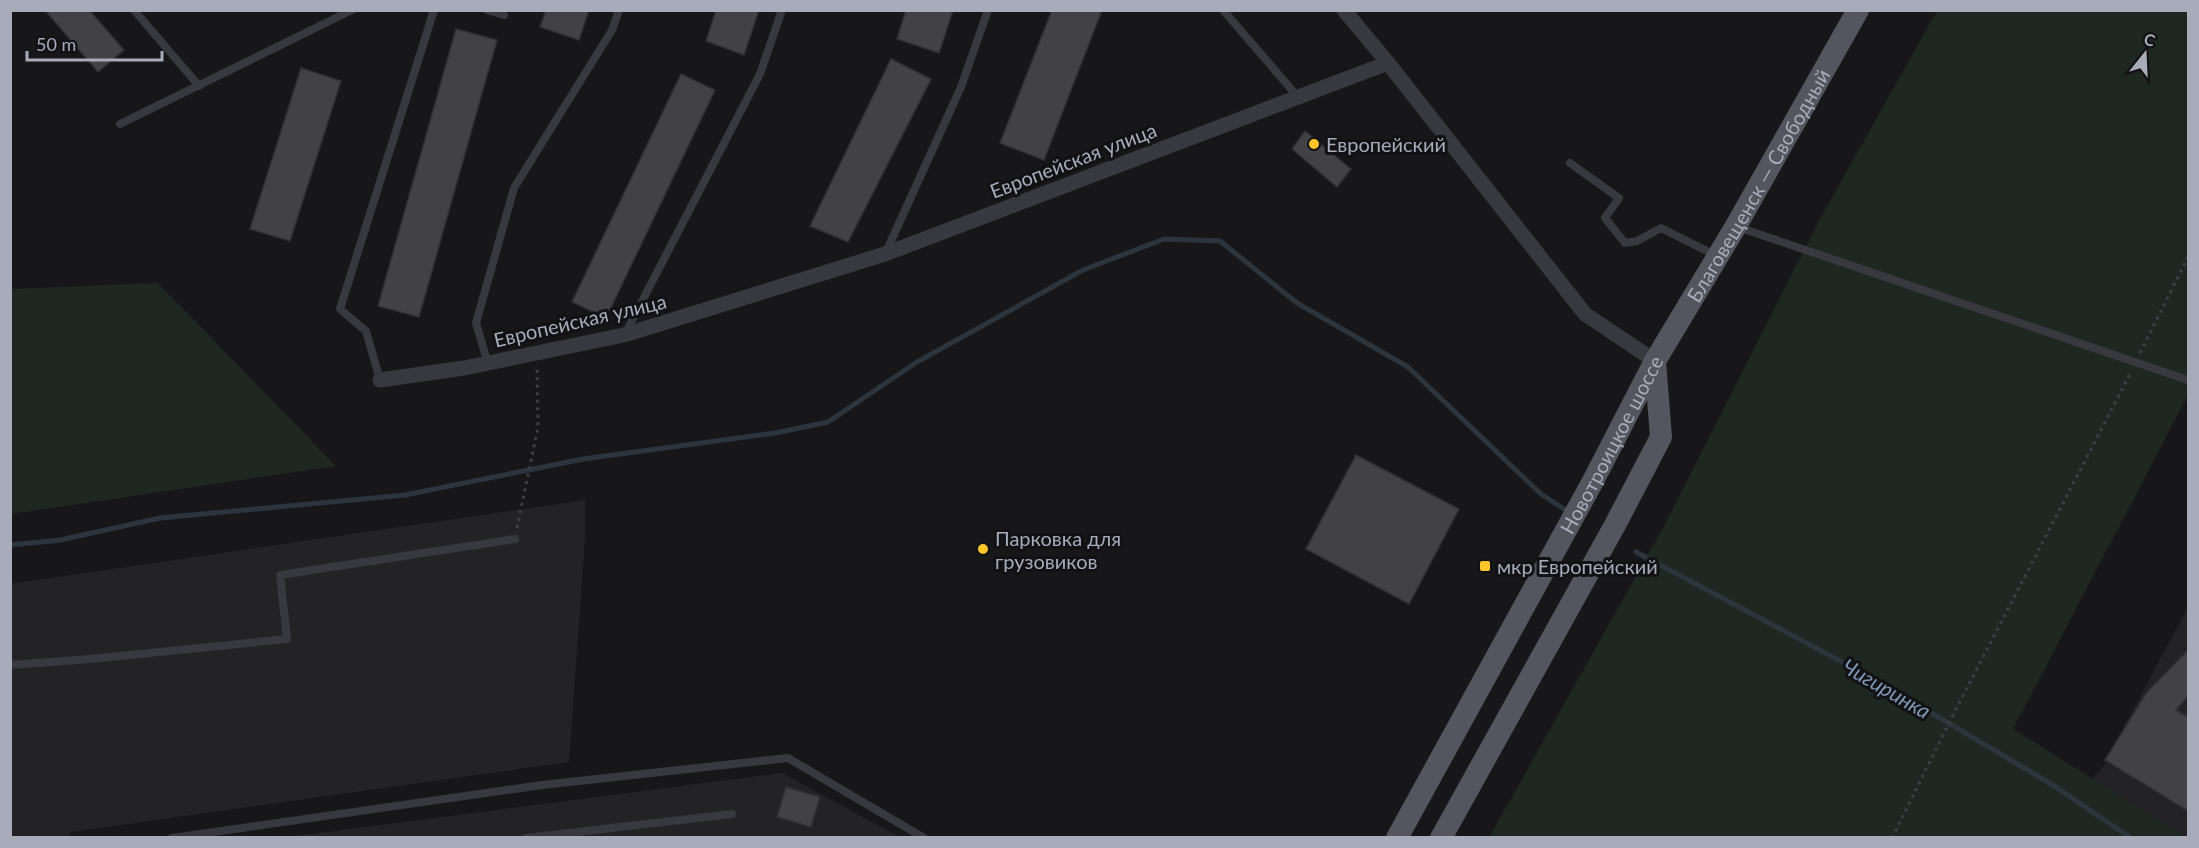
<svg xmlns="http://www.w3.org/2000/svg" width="2199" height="848" viewBox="0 0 2199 848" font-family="Lato,sans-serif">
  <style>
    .built { fill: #232326 }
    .green { fill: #1f2820 }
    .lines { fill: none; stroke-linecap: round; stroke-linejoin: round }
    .stream { stroke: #2c353e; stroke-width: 5 }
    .building { fill: #414146; stroke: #313135; stroke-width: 1.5 }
    .path { stroke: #3e3f46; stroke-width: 3; stroke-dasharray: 3 4.5; stroke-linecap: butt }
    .service { stroke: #38383f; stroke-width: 8 }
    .minor { stroke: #38383f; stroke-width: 15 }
    .primary { stroke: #54555e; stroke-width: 22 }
    .poi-dot { fill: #fec62a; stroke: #121214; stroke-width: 2 }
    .labels { text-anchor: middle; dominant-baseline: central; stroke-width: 6; stroke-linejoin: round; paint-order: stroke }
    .poi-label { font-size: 20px; fill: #a8acba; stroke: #121214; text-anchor: start }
    .street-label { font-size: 20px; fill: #a8acba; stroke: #121214 }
    .water-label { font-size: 21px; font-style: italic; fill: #7d98b7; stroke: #121214 }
  </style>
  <rect width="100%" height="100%" fill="#171719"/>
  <g class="built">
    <polygon points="585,500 585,539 569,762 71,832 68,837 11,837 10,584"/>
    <polygon points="2188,607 2188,837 2034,838 2102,768"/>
    <polygon points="782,773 900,837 280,838"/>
  </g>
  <g class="green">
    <polygon points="1937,11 2188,11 2188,395 2013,729 2186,837 1489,838 1664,526 1822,215"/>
    <polygon points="158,283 336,466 11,514 11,289"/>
  </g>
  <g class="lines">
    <g class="stream">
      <polyline points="10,545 60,540 160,518 405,495 583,459 775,433 828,422 917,362 1083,270 1164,239 1220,241 1297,303 1408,367 1541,494 1564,509"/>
      <polyline points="1636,552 1876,680 2056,787 2131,838"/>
    </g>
  </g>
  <g class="building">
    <polygon points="45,10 89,10 124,50 98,72"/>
    <polygon points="546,10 589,10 579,40 540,27"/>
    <polygon points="716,10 759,10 744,55 706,41"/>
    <polygon points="906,10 953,10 939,53 897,39"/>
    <polygon points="1052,10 1102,10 1044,160 1000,143"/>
    <polygon points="456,29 497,40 419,317 378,306"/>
    <polygon points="891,59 931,79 848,242 810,226"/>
    <polygon points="301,68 341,81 290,241 250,229"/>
    <polygon points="681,74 715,90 606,318 572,302"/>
    <polygon points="1305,131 1351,169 1337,187 1292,149"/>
    <polygon points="1356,455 1459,509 1409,604 1306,549"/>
    <polygon points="2188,650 2188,696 2176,710 2188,717 2188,811 2105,760 2147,692"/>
    <polygon points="786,787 820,797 811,827 777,817"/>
  </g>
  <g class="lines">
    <g class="path">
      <polyline points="2140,353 2188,257"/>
      <polyline points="517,528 538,427 537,369"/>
      <polyline points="1892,838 1953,715 2131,372"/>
    </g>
    <g class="service">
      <polyline points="134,10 199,86"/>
      <polyline points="487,10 504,15"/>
      <polyline points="1223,10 1298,97"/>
      <polyline points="120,124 352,10"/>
      <polyline points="1570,163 1619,198 1605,218 1625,243 1637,241 1661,228 1717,256"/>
      <polyline points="1738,227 2188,380"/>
      <polyline points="886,252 961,87 988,10"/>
      <polyline points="625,334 760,74 782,10"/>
      <polyline points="488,364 476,323 514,188 612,30 619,10"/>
      <polyline points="380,380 366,331 340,309 434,10"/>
      <polyline points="10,665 90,659 287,639 280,575 515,539"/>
      <polyline points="172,838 542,785 788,758 924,838"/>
      <polyline points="526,838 732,814"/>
    </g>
    <g class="minor">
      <polyline points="1344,10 1388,63"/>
      <polyline points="380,380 464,368 624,335 885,254 1388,63 1585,314 1655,361"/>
    </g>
    <g class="primary">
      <path id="s1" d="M1397 838 1593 481 1655 361 1736 226 1858 10"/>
      <polyline points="1441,838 1615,525 1661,437 1655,361"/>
    </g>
  </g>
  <g class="poi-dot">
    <circle cx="1314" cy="144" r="6"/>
    <circle cx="983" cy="549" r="6"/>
    <rect x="1479" y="560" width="12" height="12" rx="3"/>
  </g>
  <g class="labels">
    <g class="poi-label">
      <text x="1326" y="144">Европейский</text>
      <text x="995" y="538">Парковка для<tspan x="995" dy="23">грузовиков</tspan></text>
      <text x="1497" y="566">мкр Европейский</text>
    </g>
    <g class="street-label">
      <text transform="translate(1073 160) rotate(-21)">Европейская улица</text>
      <text stroke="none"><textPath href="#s1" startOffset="746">Благовещенск — Свободный</textPath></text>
      <text transform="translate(580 320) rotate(-13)">Европейская улица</text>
      <text stroke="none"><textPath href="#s1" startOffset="448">Новотроицкое шоссе</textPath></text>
    </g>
    <g class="water-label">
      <text transform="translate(1887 688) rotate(30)">Чигиринка</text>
    </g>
  </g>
  <rect width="2199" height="848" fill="none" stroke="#a8acba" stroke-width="24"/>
  <g transform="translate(2145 54) rotate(18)" stroke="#121214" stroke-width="4.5" paint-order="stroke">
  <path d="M0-4.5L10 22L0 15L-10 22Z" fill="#a8acba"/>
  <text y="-9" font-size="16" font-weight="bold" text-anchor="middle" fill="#a8acba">С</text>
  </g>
  <path d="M27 51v9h135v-9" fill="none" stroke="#a8acba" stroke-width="3"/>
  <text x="36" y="51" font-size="18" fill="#a8acba" stroke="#121214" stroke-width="4.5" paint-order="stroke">50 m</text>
</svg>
